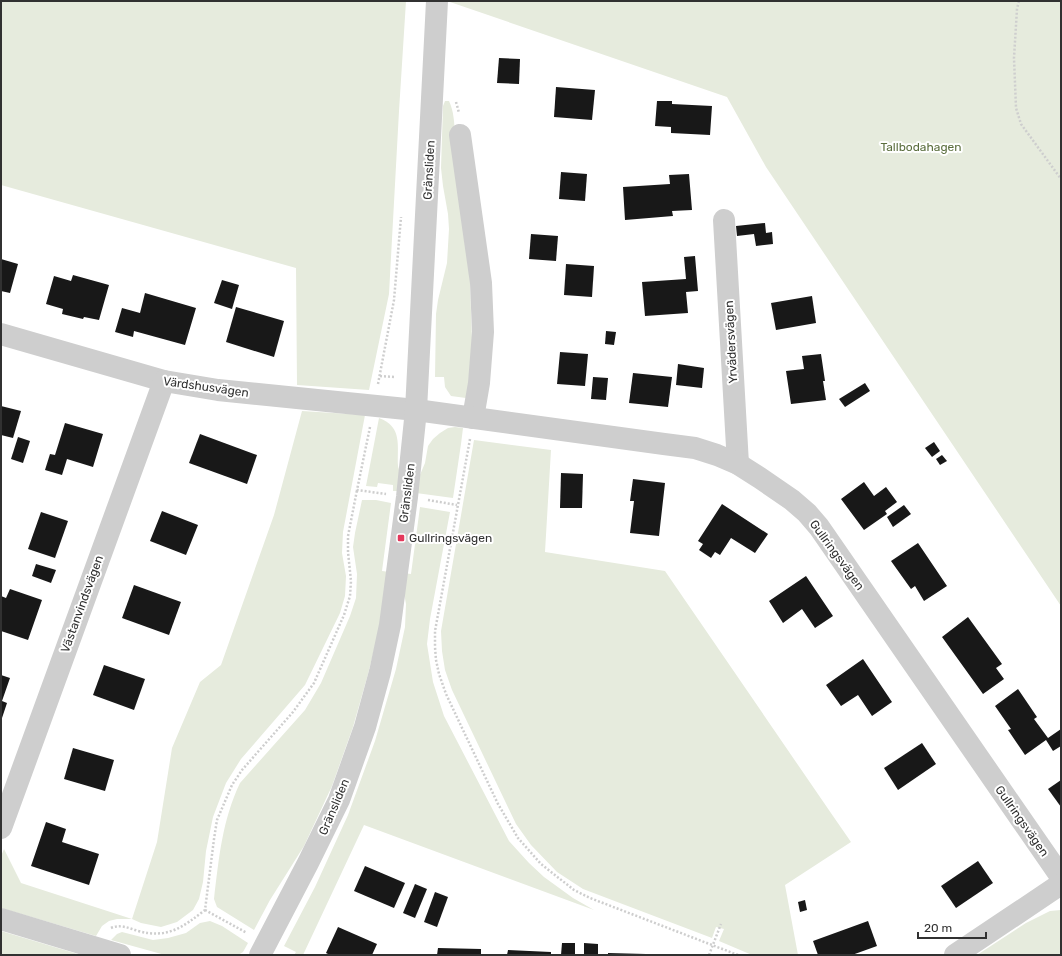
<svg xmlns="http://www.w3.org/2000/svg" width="1062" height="956" viewBox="0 0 1062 956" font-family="Rubik,sans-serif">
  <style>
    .green { fill: #e6ebdd }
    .building { fill: #181818 }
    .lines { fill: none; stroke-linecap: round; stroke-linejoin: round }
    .path { stroke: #cecece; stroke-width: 2.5; stroke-dasharray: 2 2; stroke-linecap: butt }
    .minor { stroke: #cecece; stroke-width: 22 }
    .tertiary { stroke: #cecece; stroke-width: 22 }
    .poi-dot { fill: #e4385c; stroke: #fff; stroke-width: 1.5 }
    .labels { text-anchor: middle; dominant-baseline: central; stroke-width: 4; stroke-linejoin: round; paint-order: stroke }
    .park-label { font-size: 12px; fill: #5b6e3e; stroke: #fff }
    .street-label { font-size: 12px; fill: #313131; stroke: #fff }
    .poi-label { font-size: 12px; fill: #313131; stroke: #fff; text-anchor: start }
  </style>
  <rect width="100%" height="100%" fill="#fff"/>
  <g class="green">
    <polygon points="1,1 406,1 399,111 389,294 369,390 297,385 296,268 1,185"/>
    <polygon points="450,1 1061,1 1061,606 766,167 727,97 450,2"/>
    <path d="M445 101H449C454 112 454 121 455 133L469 255 473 368 466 398 451 396 445 387 444 377H435L436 314 438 300 447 263 449 229 448 214 443 186 441 168 443 106Z"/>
    <polygon points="302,411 365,415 343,532 342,553 346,576 345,596 340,613 305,685 241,759 226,783 213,817 206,851 203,882 199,899 193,910 177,922 161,927 141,923 132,919 117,919 109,921 102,926 96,936 1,908 1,856 4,849 21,883 132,919 157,842 172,748 200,682 221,665 274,515"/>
    <path d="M379 418C403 427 397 446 398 466 399 471 401 475 401 479 401 483 400 487 400 491H393V485L378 483 377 487 366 486Z"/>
    <polygon points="455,427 463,428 461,444 453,498 416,493 417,482 425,463 428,446 433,439 440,433 448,428"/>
    <polygon points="474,440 551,450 545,552 665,571 833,816 851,842 785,885 798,955 752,955 719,941 724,929 716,927 712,938 583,889 557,872 531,845 516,824 452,690 445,670 442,651 441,631"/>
    <path d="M362 500H376L391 503 382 571 390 572 382 618 368 674 353 727 332 786 304 846 270 900 254 930 217 907 214 899C219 858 222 821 240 783L305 710 321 683 350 616 356 598 357 574 353 547 355 533Z"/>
    <polygon points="420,507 450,512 430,619 427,644 433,682 444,716 509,841 529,863 544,877 573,898 594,910 364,825 303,955 294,955 296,952 284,946 315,887 348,815 375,741 396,669 405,627 406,604 403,588 403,573 411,574"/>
    <polygon points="1061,910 1061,955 977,955 1026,923 1050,911"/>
    <polygon points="210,921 222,926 248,943 243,952 238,955 165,955 111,940 117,934 122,932 153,940 168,938 186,933 200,923"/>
    <polygon points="1,931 81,955 1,955"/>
  </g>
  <g class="building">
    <polygon points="499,58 520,59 519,84 497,83"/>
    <polygon points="556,87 595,90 592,120 554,117"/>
    <polygon points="657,101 672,101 672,104 712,106 710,135 671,133 671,127 655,126"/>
    <polygon points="561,172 587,174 585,201 559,199"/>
    <polygon points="689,174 692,210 672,211 673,216 625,220 623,187 670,184 669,175"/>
    <polygon points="765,223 766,233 772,232 773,244 756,246 754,234 737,236 736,226"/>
    <polygon points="531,234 558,236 556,261 529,259"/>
    <polygon points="695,256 698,291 686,292 688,313 645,316 642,282 686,279 684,257"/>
    <polygon points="1,259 18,264 10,293 1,291"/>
    <polygon points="566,264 594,266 592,297 564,295"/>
    <polygon points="73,275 109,285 99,320 84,317 83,319 62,314 63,309 46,304 54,276 71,281"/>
    <polygon points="222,280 239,285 232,309 214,303"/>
    <polygon points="145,293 196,308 185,345 134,331 133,337 115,332 122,308 140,313"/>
    <polygon points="812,296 816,323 776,330 771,303"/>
    <polygon points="236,307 284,321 274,357 226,342"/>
    <polygon points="606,331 616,332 614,345 605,344"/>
    <polygon points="560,352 588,354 585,386 557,384"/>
    <polygon points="821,354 825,381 823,381 826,400 791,404 786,371 804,369 802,356"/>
    <polygon points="678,364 704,368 702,388 676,385"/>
    <polygon points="633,373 672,377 668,407 629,403"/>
    <polygon points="593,377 608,378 606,400 591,399"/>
    <polygon points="865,383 870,391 845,407 839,399"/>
    <polygon points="1,406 21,411 13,438 1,435"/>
    <polygon points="65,423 103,434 93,467 67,459 62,475 45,470 50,454 55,455"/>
    <polygon points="200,434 257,455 247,484 189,463"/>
    <polygon points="18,437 30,441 23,463 11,459"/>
    <polygon points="934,442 940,451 932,457 925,448"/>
    <polygon points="942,455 947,461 940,465 936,459"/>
    <polygon points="561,473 583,474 582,508 560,508"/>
    <polygon points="633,479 665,483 659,536 630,533 634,501 630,501"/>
    <polygon points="864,482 874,496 886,487 897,502 885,511 887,514 864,530 841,499"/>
    <polygon points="722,504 768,534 755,553 731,538 720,555 715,552 711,558 699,550 703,544 698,541"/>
    <polygon points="904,505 911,514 893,527 887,517"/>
    <polygon points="162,511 198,525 186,555 150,541"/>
    <polygon points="41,512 68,521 55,558 28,549"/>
    <polygon points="918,543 947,586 924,601 915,586 911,589 891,561"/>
    <polygon points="36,564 56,570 51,583 32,576"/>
    <polygon points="806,576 833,616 815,628 802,609 783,623 769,601"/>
    <polygon points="134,585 181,602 169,635 122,618"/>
    <polygon points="10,589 42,600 28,640 1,631 1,596 6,598"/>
    <polygon points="968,617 1002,664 996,668 1004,679 983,694 942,637"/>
    <polygon points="863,659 892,702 872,716 858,695 841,706 826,685"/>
    <polygon points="104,665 145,679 134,710 93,695"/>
    <polygon points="1,675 10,678 2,701 7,703 1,721"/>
    <polygon points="1018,689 1037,717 1034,719 1048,738 1061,729 1061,746 1053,751 1046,740 1025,755 1008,730 1011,729 995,706"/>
    <polygon points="922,743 936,764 898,790 884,768"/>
    <polygon points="73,748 114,760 105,791 64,779"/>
    <polygon points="1061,780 1061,807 1048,789"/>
    <polygon points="46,822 66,829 62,842 99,854 89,885 31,866"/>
    <polygon points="978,861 993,883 956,908 941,886"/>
    <polygon points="365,866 405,883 394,908 354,891"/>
    <polygon points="415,884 427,889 415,918 403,913"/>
    <polygon points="435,892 448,897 437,927 424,922"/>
    <polygon points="805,900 807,910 800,912 798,902"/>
    <polygon points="868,921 877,946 852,955 818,955 813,941"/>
    <polygon points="338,927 377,944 372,955 330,955 326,953"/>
    <polygon points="562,943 575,943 575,955 561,955"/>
    <polygon points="584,943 598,944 598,955 584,955"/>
    <polygon points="438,948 481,949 481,955 437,955"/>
    <polygon points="508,950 551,952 551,955 507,955"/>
    <polygon points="608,953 646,954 646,955 608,955"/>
  </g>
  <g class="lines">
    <g class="path">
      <polyline points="1019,1 1017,9 1014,58 1016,108 1021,124 1061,179"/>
      <polyline points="456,102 458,109 459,113"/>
      <polyline points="380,376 395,377"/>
      <polyline points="378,384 394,300 401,217"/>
      <polyline points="370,427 357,490 386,494"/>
      <polyline points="470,439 435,631 435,647 436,660 439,674 446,694 498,804 518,838 541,864 574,890 590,898 738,955"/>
      <polyline points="428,500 457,505"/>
      <polyline points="205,910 247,933"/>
      <path d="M111 928C120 924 129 928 138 931 168 939 183 927 205 910L214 839 217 820 232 785 242 770 293 712 314 683 344 615 350 596 351 581 348 552V536L357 490"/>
      <polyline points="709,955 721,924"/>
    </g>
    <g class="minor">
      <polyline points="460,135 481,283 483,332 479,383 473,418"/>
      <polyline points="724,220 738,464"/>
      <polyline points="1,334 164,381 218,390 416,410 664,444 695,448 717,455 738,464 760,478 792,500 807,513 819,527 1061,877"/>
      <polyline points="1,828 164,381"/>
      <polyline points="1,919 120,955"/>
      <polyline points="955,955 1061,884"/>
    </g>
    <polyline class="tertiary" points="260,955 308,863 339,800 365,727 380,672 390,625 407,497 416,410 437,1"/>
  </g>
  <rect class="poi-dot" x="397" y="534" width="8" height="8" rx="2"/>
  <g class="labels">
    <g class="park-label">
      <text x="921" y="147">Tallbodahagen</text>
    </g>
    <g class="street-label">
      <text transform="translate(429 170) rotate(-87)">Gränsliden</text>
      <text transform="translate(731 342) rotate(-93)">Yrvädersvägen</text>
      <text transform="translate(206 387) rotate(8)">Värdshusvägen</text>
      <text transform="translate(407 493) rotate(-83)">Gränsliden</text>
      <text transform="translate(837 555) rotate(54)">Gullringsvägen</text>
      <text transform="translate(82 604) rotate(-70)">Västanvindsvägen</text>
      <text transform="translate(334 807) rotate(-67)">Gränsliden</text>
      <text transform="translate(1022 821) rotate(55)">Gullringsvägen</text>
    </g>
    <g class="poi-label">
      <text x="409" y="538">Gullringsvägen</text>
    </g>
  </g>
  <rect width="1062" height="956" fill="none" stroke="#313131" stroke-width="4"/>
  <path d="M918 932v6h68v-6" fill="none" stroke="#313131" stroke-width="2"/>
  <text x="924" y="932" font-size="12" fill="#313131" stroke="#ffffff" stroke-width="3" paint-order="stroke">20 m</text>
</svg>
